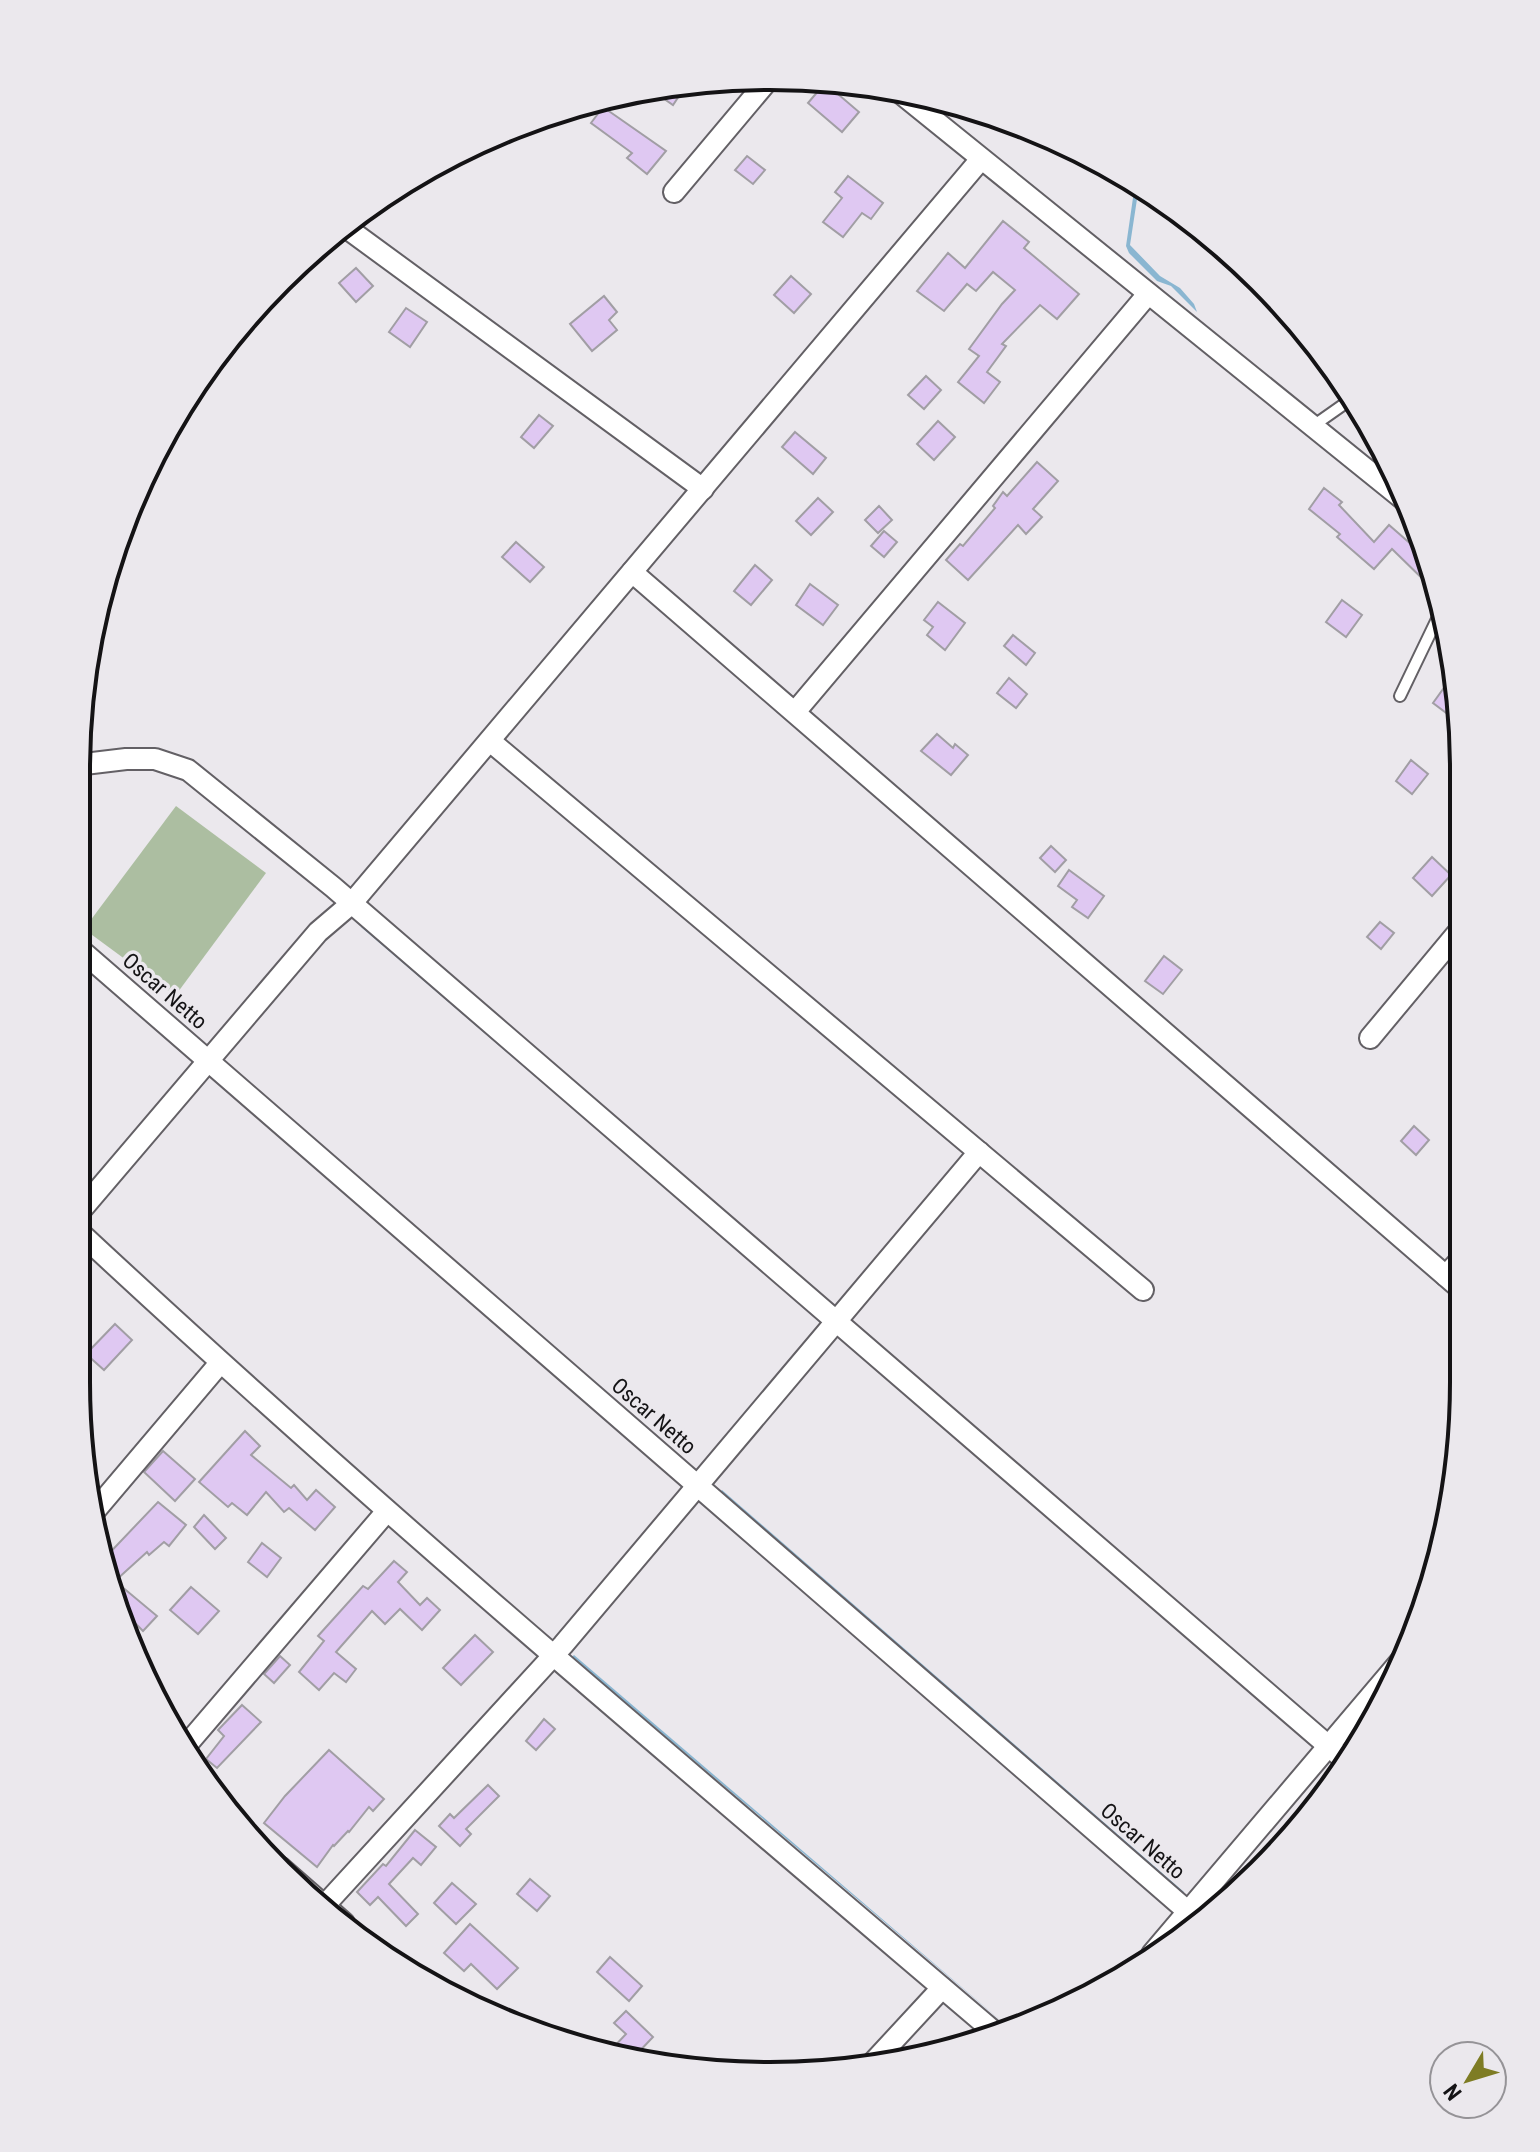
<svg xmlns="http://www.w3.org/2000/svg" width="1540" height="2152" viewBox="0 0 1540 2152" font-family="'Roboto Condensed',sans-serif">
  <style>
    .green { fill: #acbea1 }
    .water { fill: #8ab6d1 }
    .building { fill: #dfc8f2; stroke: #a19ea4; stroke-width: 2 }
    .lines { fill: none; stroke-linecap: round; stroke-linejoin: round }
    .service-casing { stroke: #636065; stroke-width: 14 }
    .minor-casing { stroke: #636065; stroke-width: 24 }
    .service { stroke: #fff; stroke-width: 10 }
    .minor { stroke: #fff; stroke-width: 20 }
    .labels { text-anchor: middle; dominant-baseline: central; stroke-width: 7; stroke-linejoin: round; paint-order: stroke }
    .street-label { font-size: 22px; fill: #141315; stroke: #ebe8ed }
    .rim { fill: none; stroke: #141315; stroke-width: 4 }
  </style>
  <rect width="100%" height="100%" fill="#ebe8ed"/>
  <polygon class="green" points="176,806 266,873 175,996 84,929"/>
  <g class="water">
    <polygon points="1135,184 1139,186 1130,245 1160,276 1180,288 1194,304 1197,312 1171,286 1157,281 1129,253 1126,246"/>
    <polygon points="362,926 821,1322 361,927"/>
    <polygon points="722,1490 1184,1892 1183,1893 721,1491"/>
    <polygon points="574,1655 1007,2026 572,1657"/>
  </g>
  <g class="building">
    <polygon points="674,83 683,90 673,105 650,89"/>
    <polygon points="825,83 859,112 842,132 808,103"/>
    <polygon points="603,107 666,151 647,174 627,158 632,153 591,123"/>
    <polygon points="747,156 765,170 753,184 735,170"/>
    <polygon points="848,176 883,203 871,219 862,213 843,237 823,222 842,198 835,192"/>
    <polygon points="1003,221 1029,242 1024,248 1079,294 1057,319 1040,305 1002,344 1006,346 987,372 1000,382 984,403 958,382 979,356 969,349 1002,304 1015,290 993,272 976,291 967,284 944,311 917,291 948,253 965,268"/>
    <polygon points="356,268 373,286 356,302 339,283"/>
    <polygon points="791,276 811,294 794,313 774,295"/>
    <polygon points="604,296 617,312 609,320 617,330 592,351 570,324"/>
    <polygon points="406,308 427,322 410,347 389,332"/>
    <polygon points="926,376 941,390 924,409 908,395"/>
    <polygon points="539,415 553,426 534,448 521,437"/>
    <polygon points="938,421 955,437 934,460 917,444"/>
    <polygon points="795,432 826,458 813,474 782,447"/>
    <polygon points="1037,462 1058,481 1033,509 1042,517 1026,534 1018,525 968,580 946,560 960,544 963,546 995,508 993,506 1003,492 1007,496"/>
    <polygon points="1324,488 1342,502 1339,505 1374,542 1389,525 1420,552 1430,586 1392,549 1374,569 1337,537 1340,534 1309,509"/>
    <polygon points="818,498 833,512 811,535 796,521"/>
    <polygon points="879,506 892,520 878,533 865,520"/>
    <polygon points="884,531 897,542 884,557 871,546"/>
    <polygon points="516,542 544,567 530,582 502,557"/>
    <polygon points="755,565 772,580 751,605 734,591"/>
    <polygon points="810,584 838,605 823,625 796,605"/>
    <polygon points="1342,600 1362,615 1346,637 1326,622"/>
    <polygon points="938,602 965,623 945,650 927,635 933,627 924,620"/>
    <polygon points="1013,635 1035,653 1026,665 1004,646"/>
    <polygon points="1009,678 1027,694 1016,708 997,693"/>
    <polygon points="1446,685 1458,694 1458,703 1449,715 1433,703"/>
    <polygon points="937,734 953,748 955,744 968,755 951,775 921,751"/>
    <polygon points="1411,760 1428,774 1412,794 1396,781"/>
    <polygon points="1051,846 1066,860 1055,872 1040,858"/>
    <polygon points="1432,857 1451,875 1432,896 1413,878"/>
    <polygon points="1069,870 1104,896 1088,918 1072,907 1077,900 1058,886"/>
    <polygon points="1380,922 1394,933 1381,949 1367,937"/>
    <polygon points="1164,956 1182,970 1163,994 1145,981"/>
    <polygon points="1414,1126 1429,1140 1416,1155 1401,1141"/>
    <polygon points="115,1324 132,1340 104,1370 86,1354"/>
    <polygon points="245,1431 260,1446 251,1455 291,1488 294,1485 307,1500 316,1490 335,1507 315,1530 289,1508 284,1512 266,1492 247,1515 232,1503 228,1507 199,1482"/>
    <polygon points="163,1451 195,1479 175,1501 144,1472"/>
    <polygon points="158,1502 186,1525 169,1546 164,1542 149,1555 147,1552 115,1581 157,1616 143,1631 135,1623 130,1628 100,1563"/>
    <polygon points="204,1515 226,1538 215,1549 194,1527"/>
    <polygon points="262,1543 281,1558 267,1577 248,1562"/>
    <polygon points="394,1561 407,1572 398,1582 420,1605 427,1598 440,1610 422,1630 400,1609 385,1624 372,1611 336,1652 356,1669 346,1682 334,1673 319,1690 299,1672 324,1641 318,1636 363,1586 368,1589"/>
    <polygon points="191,1587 219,1611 198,1634 170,1610"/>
    <polygon points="475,1635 493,1652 461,1685 443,1668"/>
    <polygon points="280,1656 290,1665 274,1683 264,1674"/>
    <polygon points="242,1705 261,1722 217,1768 206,1759 224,1736 218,1730"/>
    <polygon points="544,1719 555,1729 536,1750 526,1741"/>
    <polygon points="329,1750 384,1799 373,1811 369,1807 349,1832 348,1831 334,1846 333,1845 317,1867 264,1823 285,1796"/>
    <polygon points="488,1785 499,1796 466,1829 471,1834 460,1846 439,1826 450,1814 454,1818"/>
    <polygon points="415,1830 436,1847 421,1865 413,1858 389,1884 418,1914 406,1926 378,1897 370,1905 357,1892 383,1864 386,1866"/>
    <polygon points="530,1879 550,1896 537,1911 517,1894"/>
    <polygon points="452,1883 476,1904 456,1924 434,1903"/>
    <polygon points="470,1924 518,1968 497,1989 471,1964 464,1971 444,1953"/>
    <polygon points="610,1957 642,1986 629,2001 597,1972"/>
    <polygon points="626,2011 653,2037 633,2058 610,2051 626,2034 614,2023"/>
  </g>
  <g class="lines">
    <defs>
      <g id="service">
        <polyline points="1313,426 1350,400"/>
        <polyline points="1400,696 1439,615"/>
      </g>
      <g id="minor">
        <polyline points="898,91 1403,499"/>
        <polyline points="674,192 769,79"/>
        <polyline points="344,226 703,489"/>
        <polyline points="632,572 1462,1290"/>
        <polyline points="795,712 1148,294"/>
        <polyline points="490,741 1143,1290"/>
        <polyline points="76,765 126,759 155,759 188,770 333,887 1347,1762"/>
        <polyline points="76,946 1200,1922"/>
        <polyline points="1370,1038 1460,930"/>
        <polyline points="76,1216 318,932 352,903 981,159"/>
        <path d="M76 1229C373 1506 683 1767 992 2030"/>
        <polyline points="1446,1276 1462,1258"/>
        <polyline points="93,1513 220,1363"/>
        <polyline points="184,1748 387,1511"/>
        <polyline points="280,1867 344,1923"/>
        <polyline points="324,1906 563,1645 979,1152"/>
        <polyline points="1152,1954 1404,1657"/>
        <polyline points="868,2068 942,1988"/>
      </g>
    </defs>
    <use href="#service" class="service-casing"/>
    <use href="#minor" class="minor-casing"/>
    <use href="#service" class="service"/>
    <use href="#minor" class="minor"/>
  </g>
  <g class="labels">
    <g class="street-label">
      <text transform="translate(165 991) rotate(41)">Oscar Netto</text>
      <text transform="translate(654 1416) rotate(41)">Oscar Netto</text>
      <text transform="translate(1143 1841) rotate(41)">Oscar Netto</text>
    </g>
  </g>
  <path d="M0 0H1540V2152H0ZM770 90H770A680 680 0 0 1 1450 770V1382A680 680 0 0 1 770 2062H770A680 680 0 0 1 90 1382V770A680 680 0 0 1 770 90Z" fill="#ebe8ed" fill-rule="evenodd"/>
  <path class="rim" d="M770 90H770A680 680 0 0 1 1450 770V1382A680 680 0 0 1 770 2062H770A680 680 0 0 1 90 1382V770A680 680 0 0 1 770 90Z"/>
  <g transform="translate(1468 2080) rotate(232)"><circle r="38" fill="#ebe8ed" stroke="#959397" stroke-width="2"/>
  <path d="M0-6L14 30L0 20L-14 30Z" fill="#7e7c24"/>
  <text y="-12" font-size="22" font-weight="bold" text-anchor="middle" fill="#141315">N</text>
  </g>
</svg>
